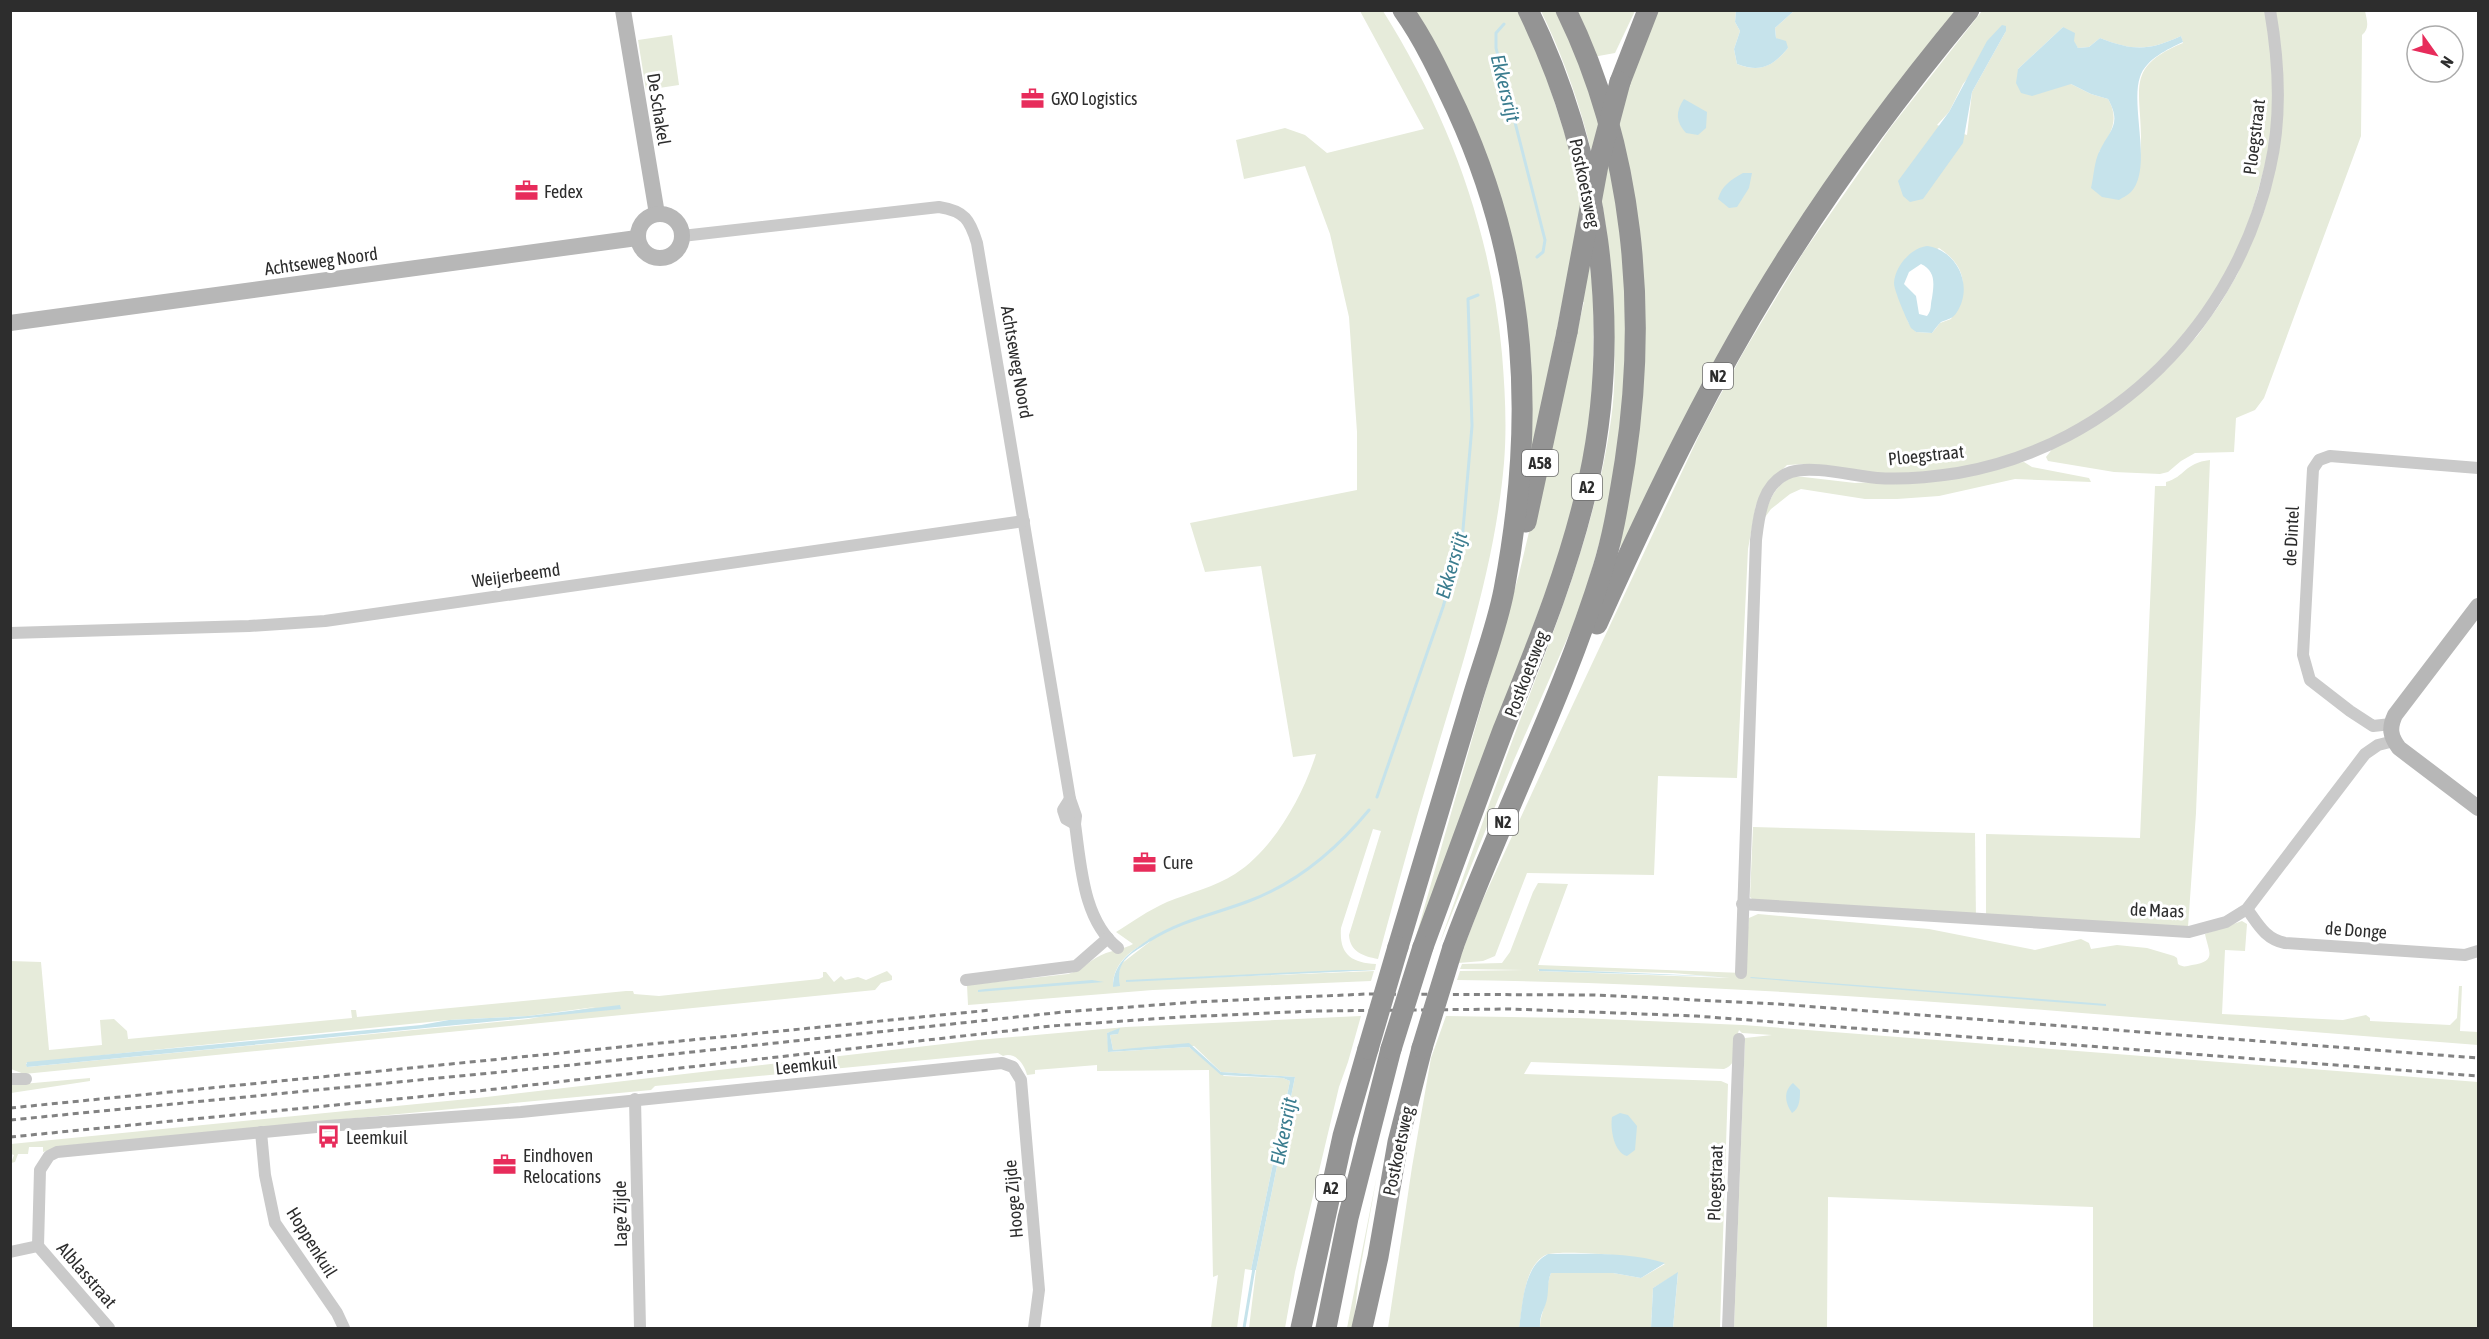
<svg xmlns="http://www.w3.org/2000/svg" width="2489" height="1339" viewBox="0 0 2489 1339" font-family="'Asap Condensed',sans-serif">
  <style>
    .green { fill: #e6ebda; fill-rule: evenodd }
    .water { fill: #c6e3eb; fill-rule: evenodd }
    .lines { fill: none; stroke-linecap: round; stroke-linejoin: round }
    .stream { stroke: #c6e3eb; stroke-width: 3 }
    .street { stroke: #cacaca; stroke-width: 12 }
    .secondary { stroke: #b7b7b7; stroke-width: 16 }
    .highway { stroke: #949494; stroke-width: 21 }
    .rail { stroke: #828282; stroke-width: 3; stroke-dasharray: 6 4.5; stroke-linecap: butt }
    .highway-bridge { stroke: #949494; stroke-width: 21 }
    .labels { text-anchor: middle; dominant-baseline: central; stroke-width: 6; stroke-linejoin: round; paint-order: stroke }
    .shield { fill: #fff; stroke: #6c6c6c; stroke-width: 1.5 }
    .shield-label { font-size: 16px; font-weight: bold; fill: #2d2d2d }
    .poi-label { font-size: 18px; fill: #2d2d2d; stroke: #fff; text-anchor: start }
    .street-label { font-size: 18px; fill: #2d2d2d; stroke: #fff }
    .water-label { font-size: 20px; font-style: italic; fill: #3b7d8f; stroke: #fff }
  </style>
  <rect width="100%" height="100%" fill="#fff"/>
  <g class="green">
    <path d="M1360 11H1383C1449 116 1491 230 1502 354 1505 390 1507 427 1504 463 1495 566 1462 665 1433 763 1413 828 1396 893 1378 959 1363 956 1350 952 1349 935L1381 831 1373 829 1341 928C1339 954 1351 963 1376 964L1375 970 1126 981 1374 971 1371 981 1153 990 968 1005 967 985 1068 974C1082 970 1092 958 1106 953 1115 950 1124 949 1133 944L1116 932C1132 922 1149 910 1167 902 1189 893 1215 887 1235 874 1273 850 1303 796 1316 754L1293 757 1261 566 1205 572 1190 523 1357 490V432L1349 317 1330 234 1305 166 1244 179 1236 140 1285 128 1305 135 1327 153 1424 129ZM1152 940 1121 964 1118 977 1113 986C1113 963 1131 949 1152 940Z"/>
    <polygon points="1414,11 1518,11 1536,46 1578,174 1594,298 1592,418 1571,525 1415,940 1519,574 1584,302 1563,299 1533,448 1528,453 1523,314"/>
    <path d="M1541 11H1559L1592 93 1615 184 1630 307 1617 481 1581 607 1514 760 1439 945C1465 873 1490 800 1517 728 1555 628 1596 528 1611 420 1615 393 1615 365 1614 337 1613 224 1590 112 1541 11Z"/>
    <polygon points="1572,11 1635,11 1615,53 1593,57"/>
    <path d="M1658 11H1736L1735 22 1740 31 1734 49 1737 64C1760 73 1773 66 1788 48L1776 38 1775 28 1794 11H1955L1874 117 1623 546 1618 547 1638 422 1615 122Z"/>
    <path d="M1982 11H2266L2274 63 2273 137 2242 247 2191 329 2131 389 2074 428 2018 454 1957 469 1911 474H1877L1806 464 1787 465 1764 488 1756 505 1748 549 1737 778 1658 776 1654 875 1527 873 1495 956 1483 961 1458 963 1479 908 1567 717 1702 429 1743 353 1803 253 1891 127ZM2063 27 2078 48 2089 47 2100 38C2133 51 2148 51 2181 36L2183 43C2127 66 2140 86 2141 136 2141 150 2139 164 2138 178L2099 152C2111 134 2120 119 2108 99L2091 94 2071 84 2018 69ZM2006 31 1972 92 1967 135 1937 125 1949 112 1963 84ZM1939 248C1969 268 1968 291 1951 319L1940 323 1932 333 1916 332 1908 322 1897 272Z"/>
    <path d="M2275 11H2365C2367 21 2370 28 2362 35L2361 136 2264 398 2255 410 2236 418 2234 452 2195 453 2181 461 2168 472 2160 474 2114 472 2048 461 2046 457 2053 448 2166 370 2198 335 2220 304 2237 275 2264 212 2275 168Z"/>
    <polygon points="672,35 679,85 646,90 638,40"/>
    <path d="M2210 460 2196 813 2188 927 1986 916V834L2140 838 2155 486H2166V482C2185 477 2184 463 2210 460Z"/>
    <path d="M2024 462 2032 467 2089 478 2091 482 2015 479 1939 496 1897 499H1865L1801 489 1790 494 1771 509 1763 520C1769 502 1774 484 1795 476L1855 483 1877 482Z"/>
    <polygon points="1753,827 1975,833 1976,921 1753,900 1750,897"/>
    <path d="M1538 883 1568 884 1538 965 1743 973 1749 918 1758 914 1929 929 2035 950 2081 939 2089 943 2091 949 2117 945 2147 948 2174 956 2177 958 2178 964C2184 968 2186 966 2192 965 2217 961 2209 953 2205 934L2242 921 2247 924 2245 951 2225 950 2222 1014 2343 1020 2366 1015 2370 1018V1021L2450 1025 2457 1018 2459 986H2462L2460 1031 2478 1032V1045C2138 1019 1798 984 1457 980L1460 971 1524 970 1460 969 1462 964 1502 963 1510 952 1533 892ZM1538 970 1673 973 1730 978 1539 971Z"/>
    <path d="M10 961 41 962 49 1050 102 1045 100 1020 114 1019 127 1031 128 1039 352 1018 351 1010H356L357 1017 626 991H633L634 994 659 996 819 979 823 977V972H826L834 982 841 976 845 980 858 977 866 980 887 971 892 976V980L881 983 875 990 24 1074 11 1069ZM595 1007 528 1019 27 1067 26 1063 449 1020 528 1016Z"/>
    <path d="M1361 1016 1348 1062 1339 1087 1295 1272 1285 1328H1249L1256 1270 1295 1077 1221 1072 1194 1046 1113 1050 1110 1035 1118 1034V1030L1107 1033 1109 1052 1189 1047 1224 1076 1283 1078 1290 1081 1251 1270 1245 1269 1237 1328H1211L1218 1275 1213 1277 1209 1070 1097 1071V1065L1035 1070V1074L1027 1075C1024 1062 1014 1052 1003 1056L998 1053 655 1086 651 1090 63 1146 43 1152V1147H29L28 1154H18L15 1162 11 1163 14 1155 11 1154V1144L478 1098 978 1040 1126 1027Z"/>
    <path d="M1446 1016 1578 1018 1743 1025 2478 1082V1328H2093V1207L1828 1197 1827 1328H1734L1745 1038 1772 1035 1742 1033 1739 1030C1734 1043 1741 1063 1724 1069L1531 1062 1524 1074 1721 1081 1728 1084 1720 1328H1673L1678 1273 1653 1288 1651 1328H1540C1540 1317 1544 1310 1546 1298 1548 1289 1547 1282 1551 1273H1613L1641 1278 1665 1264C1647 1256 1568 1250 1549 1254 1544 1255 1540 1258 1537 1262 1523 1278 1523 1307 1519 1328H1388L1412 1167 1431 1058Z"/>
    <polygon points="90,1078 90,1081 11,1093 11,1085"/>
    <polygon points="1377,1175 1359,1276 1353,1328 1347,1328"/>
  </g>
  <g class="water">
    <path d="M1736 11H1794L1775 28 1776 38 1786 41 1788 48C1773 66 1761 73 1737 64L1734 49 1740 31 1735 22Z"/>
    <polygon points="2002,25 2006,26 2006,31 1972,92 1963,143 1923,199 1910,202 1903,196 1898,181 1949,112 1987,41"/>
    <path d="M2063 27 2075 33 2074 41 2078 48 2089 47 2100 38C2134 51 2148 51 2181 36L2183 42C2168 49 2146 59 2140 77 2130 106 2153 168 2131 192 2128 195 2122 198 2119 200L2102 197 2091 188C2094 176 2094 161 2100 150 2110 130 2122 124 2108 99L2091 94 2071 84 2032 96 2021 93 2016 83 2018 69Z"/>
    <path d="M1684 99 1707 112 1706 128 1698 135 1686 133C1676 122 1675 112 1684 99Z"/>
    <path d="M1743 173H1752L1749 188 1737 207 1729 208 1718 199C1722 185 1731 180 1743 173Z"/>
    <path d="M1927 246C1957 250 1974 286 1957 312 1953 319 1948 319 1941 322 1938 325 1934 330 1932 333L1916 332 1911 328C1907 320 1894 291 1894 283 1895 266 1911 248 1927 246ZM1921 264C1936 271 1934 284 1932 298 1930 306 1932 310 1927 316L1919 314 1916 296 1904 284 1909 272Z"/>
    <path d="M1151 938 1152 940C1132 954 1115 959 1120 986L1113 987C1113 962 1132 951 1151 938Z"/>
    <polygon points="1539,969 1731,977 1539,971"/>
    <polygon points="1343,970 1375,970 1126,982 1126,980"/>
    <polygon points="1751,977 2106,1004 2106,1006 1750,978"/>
    <polygon points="1092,980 1104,982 978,992 978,990 985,989"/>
    <polygon points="620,1005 621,1009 27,1067 26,1065 27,1062 421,1025 449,1020 528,1016"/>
    <polygon points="1120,1028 1118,1034 1110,1035 1113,1050 1189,1043 1221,1072 1295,1077 1256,1270 1251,1270 1290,1081 1283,1078 1221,1075 1189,1047 1108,1052 1107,1033"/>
    <path d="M1793 1083 1800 1090C1800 1098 1800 1108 1792 1113 1785 1103 1783 1091 1793 1083Z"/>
    <path d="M1620 1113 1628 1115 1637 1126 1635 1150 1627 1156C1614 1153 1610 1129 1612 1117Z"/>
    <path d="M1548 1254C1586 1254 1629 1252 1665 1263L1641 1278 1613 1273H1551C1547 1282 1549 1289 1547 1299 1544 1312 1540 1312 1540 1328H1519C1523 1303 1523 1267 1548 1254Z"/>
    <polygon points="1678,1272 1673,1328 1651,1328 1653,1288"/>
  </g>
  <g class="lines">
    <g class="stream">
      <polyline points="1504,24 1496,33 1496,48 1545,240 1543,252 1537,257"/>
      <polyline points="1377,797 1443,607 1462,541 1472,426 1468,299 1478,295"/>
      <path d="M1150 940C1182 920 1215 914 1249 901 1297 883 1337 849 1369 810"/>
      <polyline points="1244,1328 1254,1268"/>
    </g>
    <g class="street">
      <path d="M682 236 939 207C965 211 970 220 977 243L1070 799 1076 816 1075 824C1081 866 1083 920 1118 948"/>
      <polyline points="10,633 249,626 325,621 1024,521"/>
      <polyline points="2391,724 2373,726 2350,711 2310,680 2303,655 2313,469 2319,460 2330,456 2478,468"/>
      <polyline points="1070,799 1063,810 1066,819 1075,824"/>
      <polyline points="1742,904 2189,932 2226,922 2247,909 2365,754 2378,745 2394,741"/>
      <path d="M2247 909C2258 924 2265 939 2285 943L2465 955 2478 951"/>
      <path d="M1741 973 1756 540C1759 515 1762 482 1791 472 1813 465 1853 476 1877 478 1904 480 1932 477 1958 473 2114 446 2237 321 2270 168 2282 117 2279 62 2270 10"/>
      <polyline points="966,980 1076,966 1108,938"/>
      <polyline points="10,1079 26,1079"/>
      <polyline points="635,1099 640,1328"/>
      <polyline points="261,1132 265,1175 275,1223 337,1313 344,1328"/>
      <polyline points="38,1246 40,1170 49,1156 57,1152 327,1126 521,1112 1002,1063 1013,1067 1021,1080 1039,1290 1034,1328"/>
      <polyline points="38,1246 109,1328"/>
      <polyline points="10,1252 38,1246"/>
      <polyline points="1728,1328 1739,1039"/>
    </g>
    <g class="secondary">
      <polyline points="623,10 657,214"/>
      <circle cx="660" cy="236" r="22"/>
      <polyline points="10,323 637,238"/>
      <path d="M2478 606 2395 715C2389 728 2390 736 2399 748L2478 808"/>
    </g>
    <g class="highway">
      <polyline points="1620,82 1648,10"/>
      <polyline points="1526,522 1567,332"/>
      <path d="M1597 624C1655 495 1717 366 1794 247 1847 164 1906 86 1969 10"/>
      <path d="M1398 947C1422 866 1447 784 1471 703 1482 665 1497 627 1504 590 1536 421 1529 267 1457 110 1441 76 1425 41 1403 10"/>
      <path d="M1423 947C1450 874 1476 802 1503 730 1536 648 1570 566 1589 479 1623 322 1598 154 1528 10"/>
      <path d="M1453 947C1500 819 1563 698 1603 568 1614 533 1619 498 1625 462 1648 311 1634 149 1566 10"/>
      <polyline points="1301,1328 1343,1136 1368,1049"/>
      <polyline points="1326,1328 1348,1218 1391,1049"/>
      <polyline points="1362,1328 1378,1257 1398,1142 1422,1048"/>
    </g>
    <g class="rail">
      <polyline points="10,1108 991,1010"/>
      <polyline points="10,1120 562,1066 1063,1012 1196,1002 1367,994 1595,995 1778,1004 2478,1058"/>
      <polyline points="10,1137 478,1091 1051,1026 1181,1017 1315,1011 1511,1009 1696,1016 2478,1076"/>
    </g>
    <g class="highway-bridge">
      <polyline points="1567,332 1598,165 1620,82"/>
      <polyline points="1422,1048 1453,947"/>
      <polyline points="1368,1049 1398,947"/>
      <polyline points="1391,1049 1423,947"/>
    </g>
  </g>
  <defs>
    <symbol id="office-bare" viewBox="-9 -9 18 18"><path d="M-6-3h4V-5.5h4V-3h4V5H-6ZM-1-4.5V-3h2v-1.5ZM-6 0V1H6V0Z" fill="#e72c5b" stroke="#fff" stroke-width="2.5" paint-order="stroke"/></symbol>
    <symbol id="bus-bare" viewBox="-9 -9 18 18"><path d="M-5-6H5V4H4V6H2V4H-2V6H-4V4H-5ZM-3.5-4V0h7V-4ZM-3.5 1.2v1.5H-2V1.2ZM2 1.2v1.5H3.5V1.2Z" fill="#e72c5b" stroke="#fff" stroke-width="2.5" paint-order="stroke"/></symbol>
  </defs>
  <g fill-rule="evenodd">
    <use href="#office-bare" x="1016" y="82" width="33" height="33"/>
    <use href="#office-bare" x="510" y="174" width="33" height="33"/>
    <use href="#office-bare" x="1128" y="846" width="33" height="33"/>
    <use href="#bus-bare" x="312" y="1120" width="33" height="33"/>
    <use href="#office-bare" x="488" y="1148" width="33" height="33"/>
  </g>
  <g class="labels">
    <g class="shield">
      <rect x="1703" y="363" width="30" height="26" rx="4.5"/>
      <rect x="1522" y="450" width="36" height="26" rx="4.5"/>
      <rect x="1572" y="474" width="30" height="26" rx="4.5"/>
      <rect x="1488" y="809" width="30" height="26" rx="4.5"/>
      <rect x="1316" y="1175" width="30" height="26" rx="4.5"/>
    </g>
    <g class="shield-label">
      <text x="1718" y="376">N2</text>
      <text x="1540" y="463">A58</text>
      <text x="1587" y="487">A2</text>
      <text x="1503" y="822">N2</text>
      <text x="1331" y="1188">A2</text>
    </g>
    <g class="poi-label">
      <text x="1051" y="98">GXO Logistics</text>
      <text x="544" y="191">Fedex</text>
      <text x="1163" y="862">Cure</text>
      <text x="346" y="1137">Leemkuil</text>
      <text x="523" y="1155">Eindhoven<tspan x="523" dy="21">Relocations</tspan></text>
    </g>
    <g class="street-label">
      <text transform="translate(659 109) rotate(81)">De Schakel</text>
      <text transform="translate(2254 137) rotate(-83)">Ploegstraat</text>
      <text transform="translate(1585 183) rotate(78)">Postkoetsweg</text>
      <text transform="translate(321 261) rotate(-8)">Achtseweg Noord</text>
      <text transform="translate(1017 362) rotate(80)">Achtseweg Noord</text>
      <text transform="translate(1926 455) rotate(-6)">Ploegstraat</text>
      <text transform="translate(2291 536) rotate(-87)">de Dintel</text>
      <text transform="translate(516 575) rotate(-8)">Weijerbeemd</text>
      <text transform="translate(1526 674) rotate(-69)">Postkoetsweg</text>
      <text transform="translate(2157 910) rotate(2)">de Maas</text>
      <text transform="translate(2356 930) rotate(4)">de Donge</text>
      <text transform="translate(806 1065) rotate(-6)">Leemkuil</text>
      <text transform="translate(1398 1151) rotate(-78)">Postkoetsweg</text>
      <text transform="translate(1715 1183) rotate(-88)">Ploegstraat</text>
      <text transform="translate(1013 1199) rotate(-95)">Hooge Zijde</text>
      <text transform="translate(620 1214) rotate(-91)">Lage Zijde</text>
      <text transform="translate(312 1242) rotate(58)">Hoppenkuil</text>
      <text transform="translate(87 1275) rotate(49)">Alblasstraat</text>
    </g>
    <g class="water-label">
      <text transform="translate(1506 88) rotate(76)">Ekkersrijt</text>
      <text transform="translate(1451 565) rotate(-74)">Ekkersrijt</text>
      <text transform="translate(1283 1131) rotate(-79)">Ekkersrijt</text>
    </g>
  </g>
  <rect width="2489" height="1339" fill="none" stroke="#2d2d2d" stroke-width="24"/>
  <g transform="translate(2435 54) rotate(124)"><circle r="28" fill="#ffffff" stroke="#ababab" stroke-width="1.5"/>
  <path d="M0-4.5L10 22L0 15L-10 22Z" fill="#e72c5b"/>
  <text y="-9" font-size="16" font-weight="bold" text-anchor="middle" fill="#2d2d2d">N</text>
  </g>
</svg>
